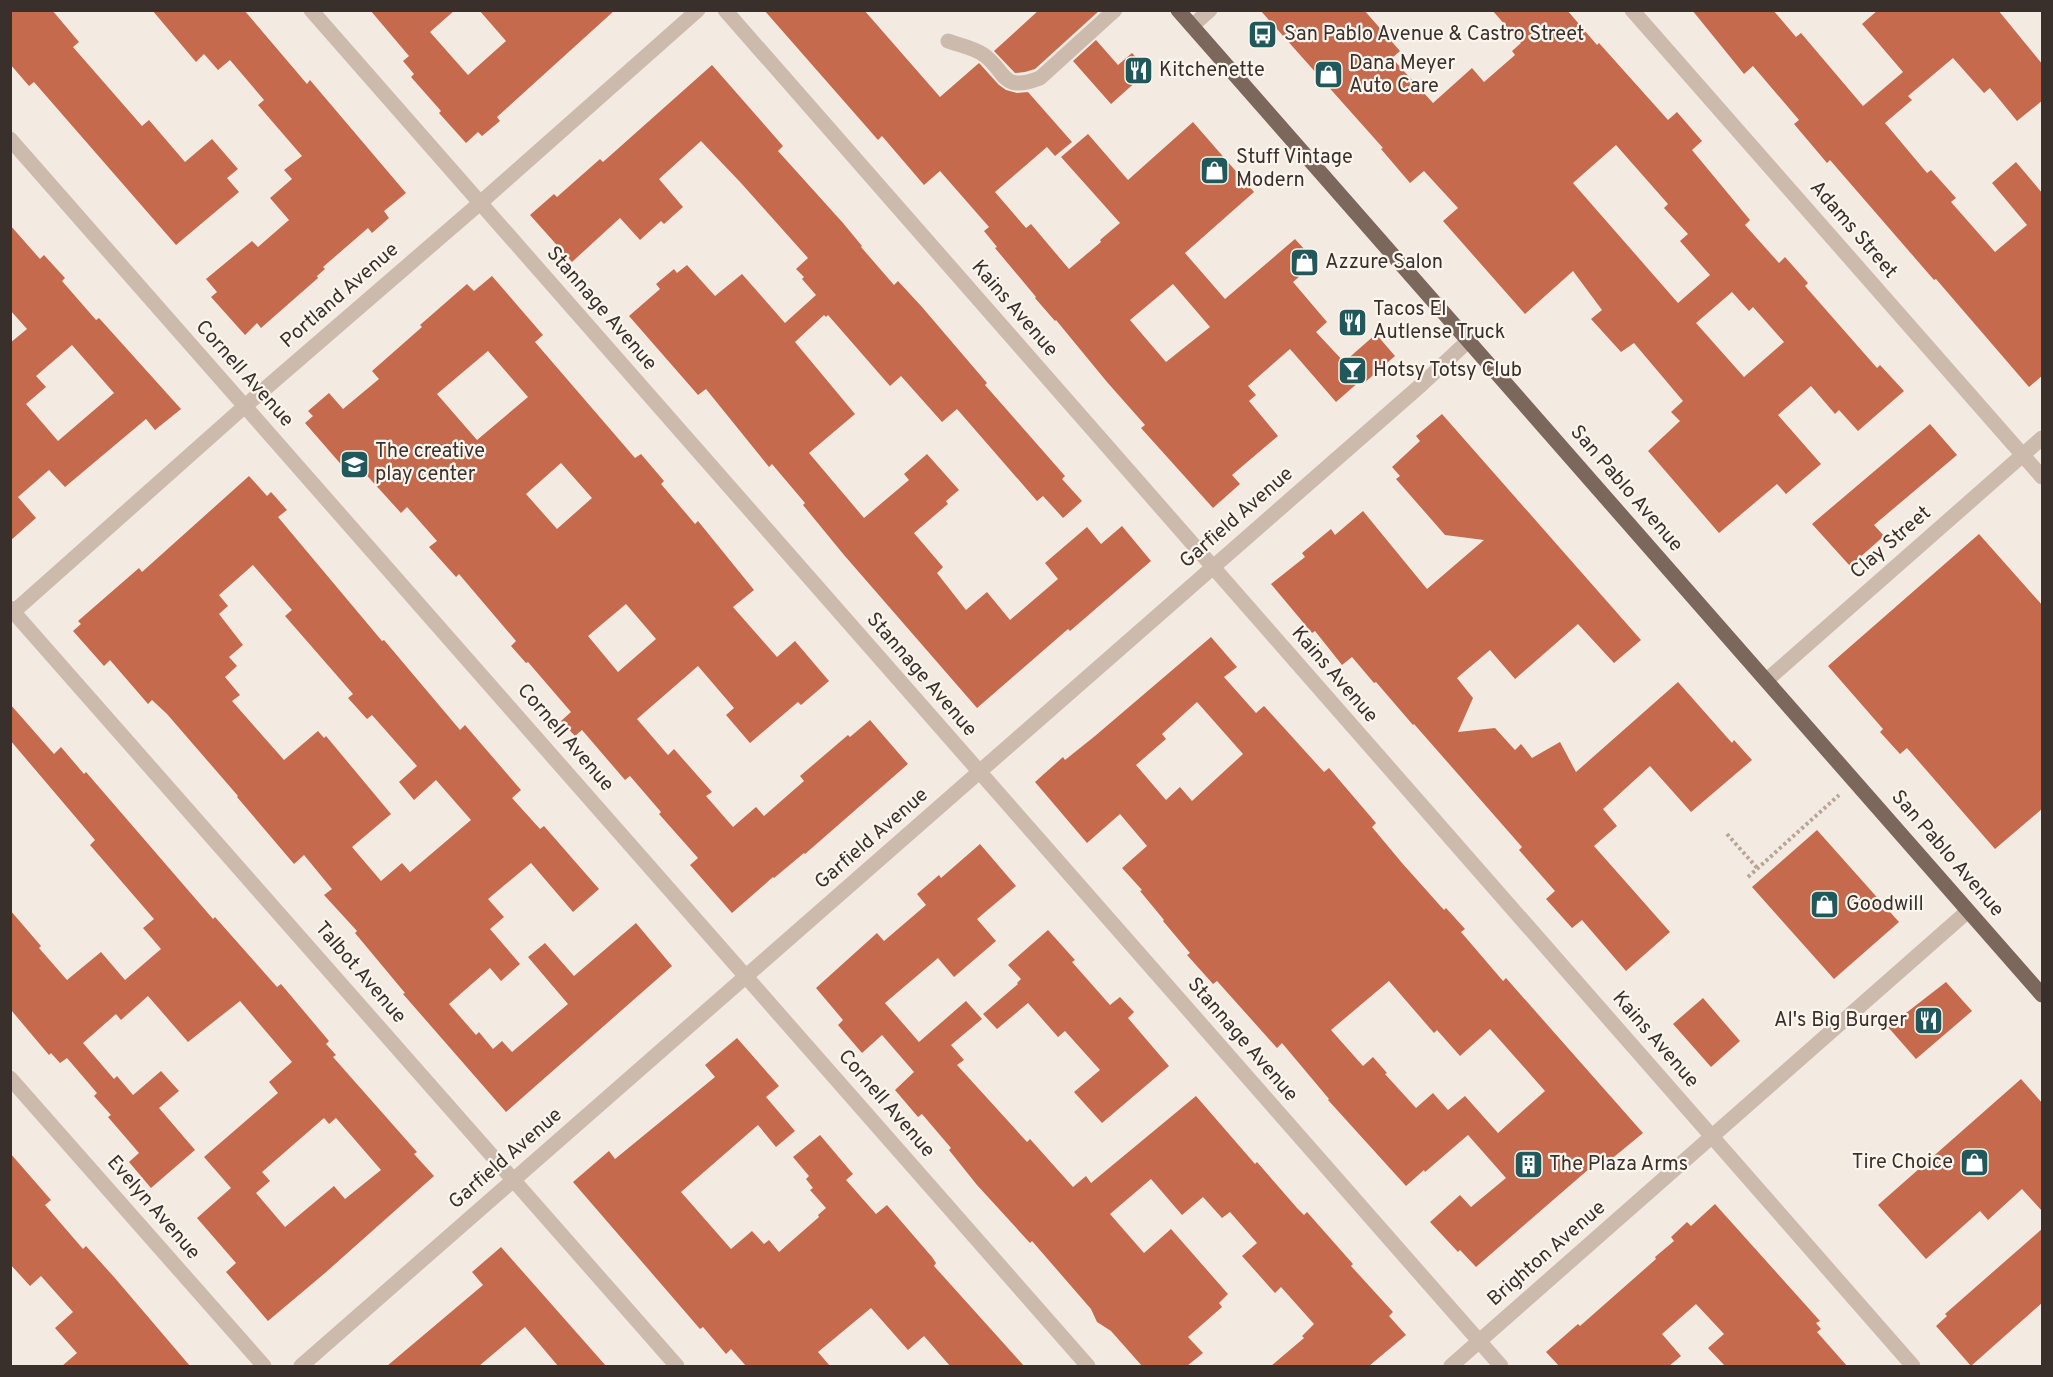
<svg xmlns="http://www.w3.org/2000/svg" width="2053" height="1377" viewBox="0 0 2053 1377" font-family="Overpass,sans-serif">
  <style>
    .building { fill: #c56a4d; fill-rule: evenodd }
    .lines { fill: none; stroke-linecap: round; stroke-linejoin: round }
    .path { stroke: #b8a596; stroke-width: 4; stroke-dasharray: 3 3; stroke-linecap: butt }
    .service { stroke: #ccbbac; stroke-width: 15 }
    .minor { stroke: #ccbbac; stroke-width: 15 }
    .primary { stroke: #7c675c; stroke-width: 15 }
    .labels { text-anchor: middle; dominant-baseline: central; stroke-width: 4.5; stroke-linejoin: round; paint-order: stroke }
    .poi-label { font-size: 20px; fill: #3a302b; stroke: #fbf5ee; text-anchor: start }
    .street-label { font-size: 20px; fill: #3a302b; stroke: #fbf5ee }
  </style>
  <rect width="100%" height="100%" fill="#f3ebe1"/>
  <g class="building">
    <polygon points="10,10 52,10 79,42 73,47 142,126 149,120 185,162 212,139 238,169 227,178 239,192 176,245 34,82 29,86 10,64"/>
    <polygon points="152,10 244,10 307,84 310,80 406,193 384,211 389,218 372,233 368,228 323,267 325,269 317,276 318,278 261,328 257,323 245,335 211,297 217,292 206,279 252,241 258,247 289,220 270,198 292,179 284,170 302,156 258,105 264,100 230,60 218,70 204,54 196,62"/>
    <polygon points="370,10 455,10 430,32 468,75 506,41 479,10 615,10 497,117 500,121 482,136 478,132 466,143 439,113 441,111 411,77 414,74 403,61 409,56"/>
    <path d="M764 10H864L940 97 979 63 999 85 1006 90 1017 93 1028 92 1072 142 1055 156 1047 147 995 192 1026 228 1031 224 1069 269 1101 242 1100 240 1120 223 1061 157 1088 134 1128 180 1193 122 1254 192 1185 253 1225 299 1295 239 1316 262 1293 282 1327 322 1316 332 1344 362 1376 334 1395 356 1363 384 1360 381 1336 402 1290 349 1248 386 1256 395 1249 401 1278 436 1232 475 1240 484 1213 508 1141 428 1145 425 1107 382 1056 320 1055 321 1035 298 1036 297 995 248 997 247 984 231 989 227 940 171 924 185 882 136 878 140ZM1173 284 1210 327 1166 362 1130 320Z"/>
    <polygon points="1039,10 1100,10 1035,69 1025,72 1015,73 994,51"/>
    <path d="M1260 10H1364L1400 51 1392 58 1433 103 1472 68 1484 82 1515 55 1512 51 1521 43 1492 10H1567L1597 45 1599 43 1668 120 1677 112 1702 141 1692 150 1750 220 1745 225 1779 263 1785 257 1808 283 1805 286 1877 368 1880 365 1904 391 1858 431 1839 410 1835 414 1811 386 1778 415 1821 464 1786 494 1777 484 1719 533 1648 451 1680 421 1671 412 1683 401 1634 343 1621 352 1591 319 1602 310 1573 271 1525 314 1443 221 1458 208 1424 171 1410 183 1381 149 1383 148ZM1616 145 1668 204 1664 208 1688 234 1680 241 1710 275 1678 303 1573 183ZM1732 292 1749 311 1753 307 1784 342 1744 377 1696 323Z"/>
    <polygon points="1692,10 1773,10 1796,37 1801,33 1863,106 1903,72 1862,24 1878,10 1998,10 2043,65 2043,100 2017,121 1990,88 1984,93 1953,58 1908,96 1912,100 1885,123 1927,173 1931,170 1956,198 1951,202 1995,252 2027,225 1992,183 2016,162 2043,194 2043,375 2029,387 1936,279 1934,280 1830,160 1827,163 1794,124 1799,120 1753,66 1744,74"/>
    <polygon points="1096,40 1118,65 1132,53 1148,71 1111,104 1073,61"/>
    <polygon points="712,65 783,146 778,151 843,223 862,246 861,247 894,285 898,281 922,307 987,383 985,385 1065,476 1062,479 1082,501 1063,518 1043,496 1037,501 957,409 942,422 901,376 890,386 828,315 826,317 824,315 795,342 855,414 809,453 864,518 909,480 904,474 927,454 959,490 946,501 948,504 914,533 943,567 937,573 966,610 987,592 1010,620 1058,579 1045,563 1087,527 1101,544 1122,526 1151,561 1070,631 1068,629 977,708 844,555 803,505 805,503 772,464 769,467 706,389 698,395 629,316 660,289 656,284 674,269 677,273 687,265 715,296 742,274 785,323 816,295 802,279 804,277 796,269 808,258 741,183 701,141 659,179 683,207 664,224 661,221 640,240 620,218 572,262 530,215 554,194 557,197 600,159 603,162"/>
    <path d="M10 225 40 259 44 255 65 278 62 281 96 320 99 318 181 409 155 430 146 419 65 487 49 470 18 497 36 518 10 541V343L27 329 10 310ZM72 345 114 393 58 441 26 404 46 387 36 376Z"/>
    <path d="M492 276 543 335 535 342 635 458 641 454 664 481 661 484 695 524 698 521 754 590 733 607 777 657 795 641 829 681 801 705 798 702 750 743 726 715 734 708 698 666 637 719 668 755 674 749 712 792 706 796 733 827 756 807 764 816 804 781 800 776 848 735 850 737 870 720 908 764 805 854 804 853 774 878 773 877 732 913 690 865 698 858 659 814 661 812 630 776 625 780 582 730 575 736 561 721 571 712 528 662 526 663 511 646 516 641 459 574 456 577 429 547 437 541 407 507 401 513 361 469 352 477 305 423 313 416 308 411 329 393 343 409 379 379 372 371 422 327 420 325 467 284 474 291ZM488 351 528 397 477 440 437 394ZM561 463 592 498 557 529 526 494ZM626 604 656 639 618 672 588 636Z"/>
    <polygon points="1442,414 1641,640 1614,663 1578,624 1515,679 1490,650 1457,678 1473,698 1458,732 1495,728 1515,750 1521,744 1532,758 1560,742 1576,772 1678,682 1732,743 1734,740 1752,760 1691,812 1650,766 1603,809 1617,826 1594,846 1670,932 1626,971 1582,920 1572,928 1546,899 1555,891 1519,850 1522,847 1414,724 1413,725 1376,682 1374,683 1352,657 1342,665 1315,631 1312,633 1271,584 1305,557 1302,553 1331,529 1335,535 1363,511 1427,589 1484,540 1445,535 1396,479 1400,476 1392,467 1420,441 1416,436"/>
    <polygon points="1930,424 1957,455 1874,525 1884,536 1850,566 1812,524"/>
    <path d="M249 476 267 496 271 492 287 510 278 517 382 641 384 640 460 730 465 725 521 790 512 798 540 829 544 826 599 889 573 912 531 863 488 899 504 917 490 929 520 964 501 981 490 968 449 1004 476 1035 479 1032 493 1049 502 1041 512 1052 568 1004 528 957 545 943 574 976 636 923 672 966 506 1112 403 994 405 993 355 933 357 931 324 895 332 889 304 855 294 864 237 797 238 796 167 714 152 700 148 704 110 660 104 666 73 631 81 624 78 621 139 568 142 572ZM253 565 292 610 285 616 353 694 348 698 367 719 372 715 417 766 399 782 414 800 436 780 471 820 410 872 402 863 381 881 352 847 391 814 326 736 324 738 318 731 284 760 232 701 240 695 225 677 237 666 229 657 243 645 219 614 228 606 219 595Z"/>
    <polygon points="1979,534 2043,606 2043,808 1995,849 1907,748 1900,754 1880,732 1883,729 1828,666"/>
    <path d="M1211 637 1237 667 1224 677 1256 713 1264 706 1324 772 1329 768 1376 823 1372 827 1402 863 1444 910 1446 908 1465 929 1461 932 1503 981 1506 978 1643 1133 1609 1161 1605 1155 1476 1267 1460 1250 1458 1252 1430 1222 1460 1195 1471 1207 1506 1178 1468 1135 1425 1172 1424 1170 1406 1186 1328 1100 1329 1099 1282 1043 1277 1048 1217 981 1213 984 1187 955 1190 953 1163 921 1164 920 1140 891 1142 890 1122 868 1147 846 1120 814 1087 843 1035 782 1063 757 1065 760 1095 736ZM1197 702 1243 754 1192 801 1180 787 1166 800 1136 765 1166 739 1162 734ZM1389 981 1434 1033 1437 1030 1460 1056 1490 1029 1545 1091 1498 1133 1465 1096 1448 1110 1433 1093 1416 1108 1385 1074 1387 1073 1373 1057 1363 1066 1331 1030Z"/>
    <path d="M10 704 54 754 61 747 84 774 86 772 213 919 215 917 277 987 281 984 329 1041 326 1044 336 1055 333 1057 417 1152 414 1154 434 1176 325 1273 268 1321 226 1272 236 1263 197 1218 231 1188 204 1157 278 1093 269 1082 292 1062 240 1001 188 1042 148 996 121 1020 116 1014 83 1043 114 1079 117 1076 133 1095 161 1071 179 1091 159 1108 195 1150 151 1188 129 1162 139 1153 108 1117 111 1115 94 1096 97 1093 67 1058 60 1063 51 1053 49 1055 11 1010 10 910 41 946 39 948 67 980 101 952 125 980 161 949 143 928 154 919 90 845 95 840 10 740ZM324 1118 329 1124 336 1118 381 1170 345 1199 334 1186 285 1227 256 1193 270 1181 262 1172Z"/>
    <polygon points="1817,830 1899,922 1834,979 1752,887"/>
    <polygon points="980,844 1016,886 977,919 996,941 954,977 938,958 885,1003 919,1042 966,1001 982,1019 951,1045 964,1060 957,1065 1027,1142 1030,1139 1073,1187 1086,1176 1091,1183 1196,1096 1255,1164 1257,1162 1297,1208 1304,1215 1307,1212 1353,1264 1351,1266 1393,1312 1389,1316 1406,1335 1369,1366 1271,1366 1304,1338 1302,1336 1314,1324 1281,1287 1275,1293 1242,1256 1257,1243 1230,1212 1222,1218 1203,1197 1182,1215 1151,1179 1110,1214 1144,1253 1171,1229 1228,1294 1219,1303 1222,1307 1188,1337 1203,1353 1187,1366 1142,1366 1111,1331 1097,1322 1091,1309 1032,1241 1030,1243 977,1185 949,1150 951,1148 922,1114 918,1117 895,1090 914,1072 882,1035 862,1053 838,1025 843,1020 816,988 877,933 884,941 926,905 917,894 939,875 941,878"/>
    <polygon points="1048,930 1075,960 1072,962 1110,1005 1120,997 1134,1012 1128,1018 1169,1066 1102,1123 1074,1092 1100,1070 1065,1031 1058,1037 1028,1003 997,1029 983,1014 1018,984 1017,983 1021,979 1008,965"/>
    <polygon points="1946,982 1972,1011 1916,1059 1888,1027"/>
    <polygon points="1703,998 1740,1041 1711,1067 1673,1024"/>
    <polygon points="737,1038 779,1086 766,1097 795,1131 776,1147 758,1125 681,1192 731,1249 752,1231 764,1244 769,1240 779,1252 819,1217 818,1215 826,1208 810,1190 813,1188 806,1179 809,1176 793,1157 820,1135 853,1174 846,1180 876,1214 887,1205 932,1257 936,1263 934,1266 1024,1366 950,1366 924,1336 908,1350 871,1308 818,1352 830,1366 746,1366 731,1349 726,1354 703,1327 700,1329 573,1182 609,1151 615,1159 715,1077 705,1065"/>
    <polygon points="2021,1079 2043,1104 2043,1212 2022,1189 1988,1220 1980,1211 1926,1259 1878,1205"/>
    <polygon points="10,1153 51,1200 45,1205 83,1249 86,1246 114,1277 190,1366 62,1366 77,1353 55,1328 73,1312 41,1276 30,1286 10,1264"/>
    <polygon points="1715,1204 1820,1321 1816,1323 1821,1329 1817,1332 1847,1366 1725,1366 1708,1348 1724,1334 1696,1304 1662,1334 1681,1356 1669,1366 1559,1366 1546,1352 1578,1324 1580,1326 1656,1259 1655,1257 1674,1241 1671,1237 1687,1222 1691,1226"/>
    <polygon points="2043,1228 2043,1302 1971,1366 1936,1326 1947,1316 1945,1314"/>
    <polygon points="501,1247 606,1366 558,1366 525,1327 479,1366 387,1366 483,1285 472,1272"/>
  </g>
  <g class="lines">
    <g class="path">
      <polyline points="1727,834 1758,869"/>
      <polyline points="1748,877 1839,795"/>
    </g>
    <path class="service" d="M948 41C959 45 975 48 984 55 1007 72 1001 93 1040 78L1115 10"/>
    <g class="minor">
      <polyline points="311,10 1501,1366"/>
      <polyline points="725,10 1913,1366"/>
      <polyline points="1632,10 2042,477"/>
      <polyline points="1192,26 1210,10"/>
      <polyline points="10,139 1088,1366"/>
      <polyline points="10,608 677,1366"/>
      <polyline points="10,615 245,406 480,203 698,10"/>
      <polyline points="1767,680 2042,438"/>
      <polyline points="10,1078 264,1366"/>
      <polyline points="301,1366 1421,385 1468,341"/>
      <polyline points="1451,1366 1968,911"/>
    </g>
    <polyline class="primary" points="1178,10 2042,995"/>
  </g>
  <defs>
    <symbol id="bus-square" viewBox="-11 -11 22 22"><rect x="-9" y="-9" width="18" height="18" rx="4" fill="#20585c" stroke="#fbf5ee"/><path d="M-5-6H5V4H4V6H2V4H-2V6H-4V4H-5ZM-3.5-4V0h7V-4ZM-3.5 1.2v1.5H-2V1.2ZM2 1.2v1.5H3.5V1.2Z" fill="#fff"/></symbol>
    <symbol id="restaurant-square" viewBox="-11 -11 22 22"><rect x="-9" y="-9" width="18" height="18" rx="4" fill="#20585c" stroke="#fbf5ee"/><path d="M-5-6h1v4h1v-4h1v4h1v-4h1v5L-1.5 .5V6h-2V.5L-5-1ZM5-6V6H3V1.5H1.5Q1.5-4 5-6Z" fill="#fff"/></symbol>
    <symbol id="shop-square" viewBox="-11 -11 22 22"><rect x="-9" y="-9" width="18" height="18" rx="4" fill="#20585c" stroke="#fbf5ee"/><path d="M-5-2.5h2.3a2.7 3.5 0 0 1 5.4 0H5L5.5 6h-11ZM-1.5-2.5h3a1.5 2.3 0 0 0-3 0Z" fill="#fff"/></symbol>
    <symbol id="bar-square" viewBox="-11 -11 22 22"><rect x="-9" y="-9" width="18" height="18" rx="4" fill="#20585c" stroke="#fbf5ee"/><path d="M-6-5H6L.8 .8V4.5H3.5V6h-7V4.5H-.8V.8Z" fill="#fff"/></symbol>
    <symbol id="school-square" viewBox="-11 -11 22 22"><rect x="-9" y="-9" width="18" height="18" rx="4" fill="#20585c" stroke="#fbf5ee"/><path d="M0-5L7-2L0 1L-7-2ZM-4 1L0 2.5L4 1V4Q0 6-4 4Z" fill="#fff"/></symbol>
    <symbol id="building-square" viewBox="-11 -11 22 22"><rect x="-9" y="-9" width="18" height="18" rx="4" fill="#20585c" stroke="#fbf5ee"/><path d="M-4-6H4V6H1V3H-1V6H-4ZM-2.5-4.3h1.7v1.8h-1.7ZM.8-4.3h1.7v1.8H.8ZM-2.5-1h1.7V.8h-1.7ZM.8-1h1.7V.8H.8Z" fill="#fff"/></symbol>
  </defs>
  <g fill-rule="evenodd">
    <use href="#bus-square" x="1246" y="18" width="33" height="33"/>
    <use href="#restaurant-square" x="1122" y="54" width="33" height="33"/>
    <use href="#shop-square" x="1312" y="58" width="33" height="33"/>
    <use href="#shop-square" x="1198" y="154" width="33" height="33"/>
    <use href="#shop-square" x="1288" y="246" width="33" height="33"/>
    <use href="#restaurant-square" x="1336" y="306" width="33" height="33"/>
    <use href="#bar-square" x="1336" y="354" width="33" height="33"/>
    <use href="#school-square" x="338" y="448" width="33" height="33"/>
    <use href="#shop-square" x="1808" y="888" width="33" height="33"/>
    <use href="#restaurant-square" x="1912" y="1004" width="33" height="33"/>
    <use href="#shop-square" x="1958" y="1146" width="33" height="33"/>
    <use href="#building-square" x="1512" y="1148" width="33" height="33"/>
  </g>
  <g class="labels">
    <g class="poi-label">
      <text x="1284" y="35">San Pablo Avenue &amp; Castro Street</text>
      <text x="1349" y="64">Dana Meyer<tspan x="1349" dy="23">Auto Care</tspan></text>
      <text x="1159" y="71">Kitchenette</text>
      <text x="1236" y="158">Stuff Vintage<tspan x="1236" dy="23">Modern</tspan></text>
      <text x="1325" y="263">Azzure Salon</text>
      <text x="1373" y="310">Tacos El<tspan x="1373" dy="23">Autlense Truck</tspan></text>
      <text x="1373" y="371">Hotsy Totsy Club</text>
      <text x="375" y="452">The creative<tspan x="375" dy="23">play center</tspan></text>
      <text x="1846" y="905">Goodwill</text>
      <text x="1907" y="1021" text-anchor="end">Al's Big Burger</text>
      <text x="1953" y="1163" text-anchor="end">Tire Choice</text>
      <text x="1549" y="1165">The Plaza Arms</text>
    </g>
    <g class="street-label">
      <text transform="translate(1853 230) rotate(49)">Adams Street</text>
      <text transform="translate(340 296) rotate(-41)">Portland Avenue</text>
      <text transform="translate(601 309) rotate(49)">Stannage Avenue</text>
      <text transform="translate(1014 309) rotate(49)">Kains Avenue</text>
      <text transform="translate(244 374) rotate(48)">Cornell Avenue</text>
      <text transform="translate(1626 489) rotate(49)">San Pablo Avenue</text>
      <text transform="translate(1237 518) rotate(-41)">Garfield Avenue</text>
      <text transform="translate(1891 543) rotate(-41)">Clay Street</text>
      <text transform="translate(921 675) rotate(49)">Stannage Avenue</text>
      <text transform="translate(1334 675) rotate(49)">Kains Avenue</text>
      <text transform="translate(565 738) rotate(49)">Cornell Avenue</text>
      <text transform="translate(872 839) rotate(-41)">Garfield Avenue</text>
      <text transform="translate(1947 854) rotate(49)">San Pablo Avenue</text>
      <text transform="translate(360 973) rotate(49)">Talbot Avenue</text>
      <text transform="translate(1242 1040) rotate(49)">Stannage Avenue</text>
      <text transform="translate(1655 1040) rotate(49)">Kains Avenue</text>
      <text transform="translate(886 1104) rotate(49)">Cornell Avenue</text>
      <text transform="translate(506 1159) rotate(-41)">Garfield Avenue</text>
      <text transform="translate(153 1208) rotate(49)">Evelyn Avenue</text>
      <text transform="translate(1547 1254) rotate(-41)">Brighton Avenue</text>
    </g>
  </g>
  <rect width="2053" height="1377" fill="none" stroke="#3a302b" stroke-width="24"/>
</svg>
